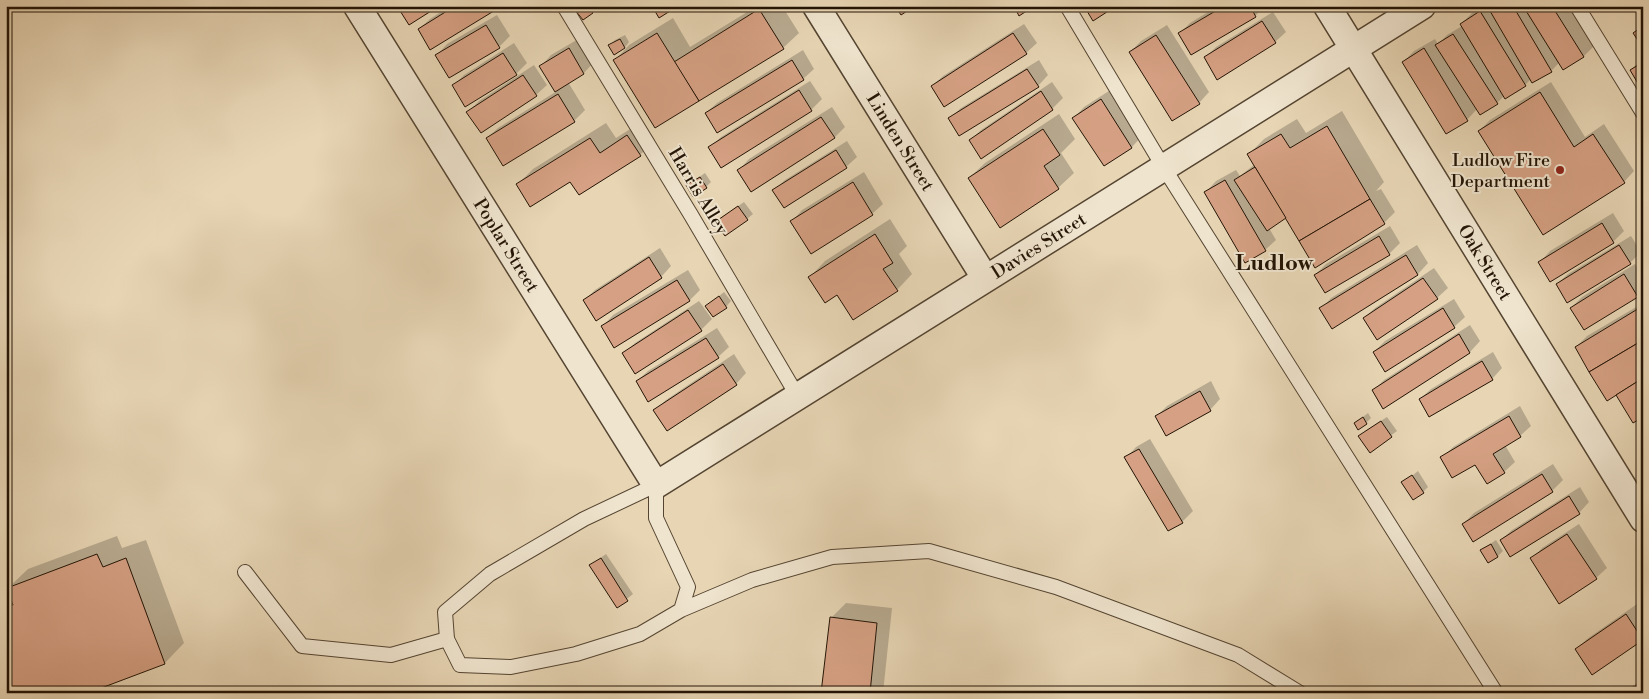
<svg xmlns="http://www.w3.org/2000/svg" width="1649" height="699" viewBox="0 0 1649 699" font-family="'Libre Bodoni',serif">
  <style>
    .shadow { fill: #0003 }
    .building { fill: #d5a083; stroke: #231405 }
    .lines { fill: none; stroke-linecap: round; stroke-linejoin: round }
    .service-casing { stroke: #544431; stroke-width: 16 }
    .minor-casing { stroke: #544431; stroke-width: 29 }
    .service { stroke: #efe4ce; stroke-width: 14 }
    .minor { stroke: #efe4ce; stroke-width: 26 }
    .poi-dot { fill: #8f2418; stroke: #efe4ce; stroke-width: 2 }
    .labels { text-anchor: middle; dominant-baseline: central; stroke-width: 4; stroke-linejoin: round; paint-order: stroke }
    .street-label { font-size: 18px; fill: #231405; stroke: #efe4ce }
    .poi-label { font-size: 18px; fill: #231405; stroke: #efe4ce; text-anchor: end }
    .district-label { font-size: 22px; font-weight: bold; fill: #231405; stroke: #efe4ce }
  </style>
  <rect width="100%" height="100%" fill="#e7d5b4"/>
  <filter id="stains"><feTurbulence type="fractalNoise" baseFrequency=".004" numOctaves="4"/><feColorMatrix values="0 0 0 0 .2 0 0 0 0 .09 0 0 0 0 .02 0 0 0 .5 -.17"/></filter>
  <radialGradient id="worn" r=".72"><stop offset=".6" stop-color="#630" stop-opacity="0"/><stop offset="1" stop-color="#630" stop-opacity=".3"/></radialGradient>
  <g class="shadow">
    <polygon points="450,6 500,6 419,29 430,19"/>
    <polygon points="581,6 597,6 597,7 592,12"/>
    <polygon points="757,6 782,6 799,33 783,48 655,126 615,60 629,45 673,18 690,47"/>
    <polygon points="1218,6 1265,6 1255,16 1191,53 1180,33 1190,23"/>
    <polygon points="1483,6 1494,6 1495,8 1497,6 1570,6 1594,46 1584,56 1560,62 1551,71 1531,79 1525,85 1505,95 1497,103 1477,109 1467,120 1403,62 1414,51 1435,39 1438,44 1447,35 1462,26 1461,24 1472,13"/>
    <polygon points="1638,6 1643,6 1643,14"/>
    <polygon points="1273,12 1286,32 1275,42 1205,58 1216,47"/>
    <polygon points="497,15 510,36 499,47 437,55 447,44"/>
    <polygon points="1024,24 1037,43 1026,53 932,86 943,76"/>
    <polygon points="1167,25 1209,92 1199,103 1130,52 1141,41"/>
    <polygon points="625,35 629,42 626,46 614,53 610,45 615,40"/>
    <polygon points="580,38 594,62 584,73 568,82 585,110 574,121 503,165 487,138 498,128 557,91 541,66 551,55"/>
    <polygon points="514,43 527,63 516,74 454,85 464,75"/>
    <polygon points="803,50 814,69 803,79 706,113 717,103"/>
    <polygon points="1643,58 1643,90 1631,70"/>
    <polygon points="1039,60 1048,75 1038,86 950,118 961,108"/>
    <polygon points="534,65 547,85 536,95 468,112 479,101"/>
    <polygon points="810,81 822,99 811,110 722,166 710,147 721,137"/>
    <polygon points="1052,82 1063,98 1052,109 971,140 981,130"/>
    <polygon points="1551,82 1585,137 1604,124 1634,171 1624,182 1479,131 1490,120"/>
    <polygon points="1112,89 1142,136 1132,147 1104,164 1074,118 1084,107"/>
    <polygon points="832,107 845,127 834,138 739,170 749,159"/>
    <polygon points="1342,111 1384,182 1376,191 1381,189 1395,212 1384,223 1286,216 1269,228 1276,240 1265,250 1206,192 1216,181 1236,170 1240,176 1255,164 1249,154 1264,139 1297,119 1306,133"/>
    <polygon points="1059,114 1075,139 1061,153 1074,173 1058,188 1000,226 969,178 985,163"/>
    <polygon points="643,121 655,140 640,155 571,180 517,185 533,169 606,123 616,138"/>
    <polygon points="847,141 857,157 846,167 774,190 785,180"/>
    <polygon points="864,172 883,204 872,214 792,221 802,210"/>
    <polygon points="705,173 711,182 706,187 688,185"/>
    <polygon points="744,202 753,214 747,219 722,217"/>
    <polygon points="1613,213 1624,231 1613,242 1540,262 1550,251"/>
    <polygon points="890,219 907,246 899,254 912,274 897,290 837,293 810,277 825,261"/>
    <polygon points="1390,226 1400,243 1389,254 1315,275 1326,264"/>
    <polygon points="1631,236 1641,252 1630,263 1557,284 1568,274"/>
    <polygon points="1417,245 1428,263 1418,274 1332,327 1321,309 1331,298"/>
    <polygon points="660,248 671,266 661,277 584,301 595,290"/>
    <polygon points="1635,264 1643,277 1643,291 1637,296 1584,329 1571,308 1582,297"/>
    <polygon points="1434,268 1448,288 1437,298 1364,318 1375,308"/>
    <polygon points="688,270 700,290 690,300 603,326 613,315"/>
    <polygon points="724,292 731,301 726,307 707,306"/>
    <polygon points="1454,299 1465,317 1454,327 1374,352 1385,341"/>
    <polygon points="699,301 712,319 701,330 624,353 635,343"/>
    <polygon points="1643,303 1643,415 1616,394 1607,399 1576,347 1587,336"/>
    <polygon points="1470,325 1480,341 1470,352 1384,407 1373,391 1384,380"/>
    <polygon points="717,328 729,347 718,357 637,381 648,371"/>
    <polygon points="1493,352 1502,368 1492,379 1420,399 1431,389"/>
    <polygon points="734,354 746,373 736,384 655,410 666,400"/>
    <polygon points="1211,381 1220,399 1210,410 1157,416 1167,406"/>
    <polygon points="1520,406 1531,426 1520,436 1505,445 1515,462 1504,472 1476,463 1442,458 1453,447"/>
    <polygon points="1368,413 1371,418 1366,423 1355,423"/>
    <polygon points="1387,417 1397,431 1370,451 1365,431"/>
    <polygon points="1150,439 1193,511 1182,522 1126,458 1136,447"/>
    <polygon points="1553,464 1563,480 1552,491 1473,540 1463,524 1474,513"/>
    <polygon points="1418,471 1428,487 1423,492 1403,483"/>
    <polygon points="1580,487 1589,502 1579,513 1501,540 1512,530"/>
    <polygon points="1579,524 1607,568 1596,578 1532,559 1542,548"/>
    <polygon points="117,536 122,548 146,540 184,643 165,663 84,693 6,669 6,596 11,594 8,588 28,569"/>
    <polygon points="1496,540 1503,551 1498,556 1481,550"/>
    <polygon points="606,554 633,594 618,606 591,565"/>
    <polygon points="846,603 892,608 883,693 822,693 831,618"/>
    <polygon points="1637,604 1643,612 1643,639 1592,673 1576,650 1587,639"/>
    <polygon points="1643,679 1643,693 1623,693"/>
  </g>
  <g class="building">
    <polygon points="397,6 439,6 409,25"/>
    <polygon points="455,6 502,6 430,50 418,29"/>
    <polygon points="581,6 588,6 593,13 583,20 575,10"/>
    <polygon points="652,6 678,6 659,18"/>
    <polygon points="895,6 915,6 901,15"/>
    <polygon points="1014,6 1034,6 1019,16"/>
    <polygon points="1084,6 1112,6 1113,8 1093,21"/>
    <polygon points="1224,6 1250,6 1256,17 1191,55 1178,33"/>
    <polygon points="1498,6 1513,6 1552,72 1532,83 1490,11"/>
    <polygon points="1523,6 1552,6 1584,57 1563,70"/>
    <polygon points="759,9 784,49 699,101 674,62"/>
    <polygon points="1480,11 1526,86 1505,99 1460,24"/>
    <polygon points="1262,21 1276,43 1217,80 1204,57"/>
    <polygon points="486,25 500,48 449,78 435,55"/>
    <polygon points="1643,26 1643,48 1633,33"/>
    <polygon points="657,33 699,101 655,128 613,60"/>
    <polygon points="1013,33 1027,54 944,107 931,86"/>
    <polygon points="1453,34 1498,104 1480,115 1435,45"/>
    <polygon points="1156,35 1200,104 1172,121 1129,52"/>
    <polygon points="620,39 625,48 614,55 608,45"/>
    <polygon points="569,48 584,74 555,92 539,66"/>
    <polygon points="1424,48 1468,121 1446,134 1402,62"/>
    <polygon points="503,53 517,75 465,107 452,85"/>
    <polygon points="792,60 804,80 717,133 705,113"/>
    <polygon points="1643,62 1643,92 1630,70"/>
    <polygon points="1027,69 1039,87 959,136 948,118"/>
    <polygon points="523,75 537,96 481,133 466,112"/>
    <polygon points="799,90 812,111 721,168 708,147"/>
    <polygon points="1041,91 1053,110 981,159 969,140"/>
    <polygon points="1540,92 1574,147 1593,134 1625,183 1543,235 1478,131"/>
    <polygon points="558,94 575,122 503,166 486,138"/>
    <polygon points="1101,99 1132,148 1104,166 1072,118"/>
    <polygon points="821,117 835,138 751,192 737,170"/>
    <polygon points="1327,126 1370,199 1299,241 1247,154 1281,134 1290,148"/>
    <polygon points="1043,129 1060,155 1044,166 1059,189 1000,228 968,178"/>
    <polygon points="627,135 641,156 579,195 570,182 530,207 516,184 590,138 600,153"/>
    <polygon points="836,150 847,168 784,208 772,190"/>
    <polygon points="1255,167 1286,218 1267,231 1234,180"/>
    <polygon points="700,177 707,188 693,197 686,185"/>
    <polygon points="1225,180 1266,251 1245,263 1204,192"/>
    <polygon points="853,182 873,215 811,254 790,221"/>
    <polygon points="1370,199 1385,224 1315,268 1299,241"/>
    <polygon points="738,206 748,220 725,236 715,222"/>
    <polygon points="1602,223 1614,243 1550,282 1538,262"/>
    <polygon points="875,234 893,263 883,269 898,291 853,320 837,295 825,303 808,277"/>
    <polygon points="1379,236 1390,255 1325,293 1314,275"/>
    <polygon points="1619,245 1631,264 1567,303 1556,284"/>
    <polygon points="1406,255 1418,275 1332,329 1319,308"/>
    <polygon points="649,257 662,278 596,321 583,300"/>
    <polygon points="1624,274 1638,297 1584,330 1570,308"/>
    <polygon points="1423,278 1438,299 1377,340 1363,318"/>
    <polygon points="677,280 690,301 614,348 601,326"/>
    <polygon points="719,296 727,308 713,317 705,306"/>
    <polygon points="1641,307 1643,310 1643,340 1589,372 1575,347"/>
    <polygon points="1443,308 1455,328 1385,372 1373,352"/>
    <polygon points="688,310 702,331 635,374 622,353"/>
    <polygon points="1459,334 1470,353 1383,409 1372,390"/>
    <polygon points="706,338 719,358 648,402 636,381"/>
    <polygon points="1638,343 1643,350 1643,378 1607,401 1589,372"/>
    <polygon points="1482,361 1493,380 1429,417 1419,399"/>
    <polygon points="723,364 737,385 667,431 653,410"/>
    <polygon points="1643,378 1643,417 1633,423 1616,395"/>
    <polygon points="1200,391 1211,411 1166,436 1155,416"/>
    <polygon points="1509,416 1521,437 1493,454 1505,473 1487,484 1475,465 1452,478 1440,457"/>
    <polygon points="1363,417 1367,424 1358,430 1354,423"/>
    <polygon points="1381,421 1392,437 1370,453 1358,436"/>
    <polygon points="1139,449 1183,523 1168,531 1124,457"/>
    <polygon points="1542,474 1553,492 1473,542 1462,524"/>
    <polygon points="1412,475 1424,493 1413,500 1401,482"/>
    <polygon points="1569,496 1580,514 1510,557 1500,540"/>
    <polygon points="1567,534 1597,579 1559,604 1530,558"/>
    <polygon points="1491,544 1498,557 1488,563 1480,550"/>
    <polygon points="97,554 103,567 126,558 165,664 88,693 14,693 6,673 6,607 13,605 7,588"/>
    <polygon points="601,558 628,601 617,608 589,565"/>
    <polygon points="1626,614 1643,640 1592,675 1575,649"/>
    <polygon points="830,617 877,623 870,693 821,693"/>
    <polygon points="1643,682 1643,693 1626,693"/>
  </g>
  <g class="lines">
    <defs>
      <g id="service">
        <polyline points="564,6 691,215 798,397"/>
        <polyline points="1067,6 1164,168 1496,693"/>
        <polyline points="1577,6 1643,113"/>
        <polyline points="245,572 302,646 391,655 447,639"/>
        <polyline points="681,610 688,587 656,518 656,485 584,519 490,574 445,612 447,639 460,665 511,667 576,654 640,634 681,610 752,580 832,557 929,551 1056,587 1238,655 1300,693"/>
      </g>
      <g id="minor">
        <path id="s1" d="M357 6 656 485 1422 6"/>
        <path id="s2" d="M816 6 985 278"/>
        <path id="s3" d="M1327 6 1643 519"/>
      </g>
    </defs>
    <use href="#service" class="service-casing"/>
    <use href="#minor" class="minor-casing"/>
    <use href="#service" class="service"/>
    <use href="#minor" class="minor"/>
  </g>
  <circle class="poi-dot" cx="1560" cy="170" r="5"/>
  <g class="labels">
    <g class="street-label">
      <text stroke="none"><textPath href="#s2" startOffset="160">Linden Street</textPath></text>
      <text transform="translate(698 191) rotate(59)">Harris Alley</text>
      <text stroke="none"><textPath href="#s1" startOffset="1016">Davies Street</textPath></text>
      <text stroke="none"><textPath href="#s1" startOffset="282">Poplar Street</textPath></text>
      <text stroke="none"><textPath href="#s3" startOffset="301">Oak Street</textPath></text>
    </g>
    <g class="poi-label">
      <text x="1550" y="160">Ludlow Fire<tspan x="1550" dy="21">Department</tspan></text>
    </g>
    <g class="district-label">
      <text x="1274" y="263">Ludlow</text>
    </g>
  </g>
  <rect width="1649" height="699" fill="none" stroke="#e7d5b4" stroke-width="25"/>
  <rect x="8" y="8" width="1634" height="684" fill="none" stroke="#231405" stroke-width="2.5"/>
  <rect x="12" y="12" width="1624" height="674" fill="none" stroke="#231405"/>
  <rect width="100%" height="100%" filter="url(#stains)"/>
  <rect width="100%" height="100%" fill="url(#worn)"/>
</svg>
